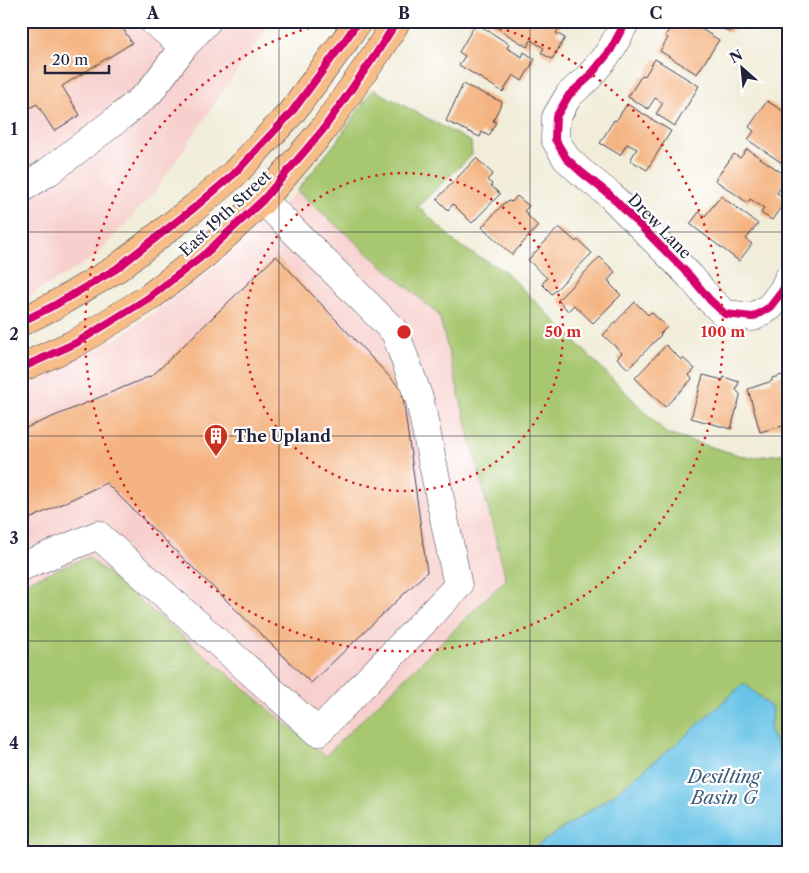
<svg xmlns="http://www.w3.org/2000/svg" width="809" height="873" viewBox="0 0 809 873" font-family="'Libre Caslon Text',serif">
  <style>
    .built { fill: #f7d0cd }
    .green { fill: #a7c76f; stroke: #647455 }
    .water { fill: #6ac4e7; stroke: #467391 }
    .building { fill: #f4b380 }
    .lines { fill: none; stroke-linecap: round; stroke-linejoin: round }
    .minor-casing { stroke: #414053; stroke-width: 29 }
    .major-casing { stroke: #414053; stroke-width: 29 }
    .minor { stroke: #fff; stroke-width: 28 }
    .major { stroke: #f7bd88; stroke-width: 28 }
    .cycleway-casing { stroke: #fff; stroke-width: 11 }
    .cycleway { stroke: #d6006c; stroke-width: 8 }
    .grid { fill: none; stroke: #22223b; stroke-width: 1; stroke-opacity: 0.55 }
    .ring { fill: none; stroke: #d62828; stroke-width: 2.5; stroke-dasharray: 2.5 5 }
    .labels { text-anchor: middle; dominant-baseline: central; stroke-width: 4.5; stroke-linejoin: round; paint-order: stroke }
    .street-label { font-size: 16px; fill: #22223b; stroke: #fff }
    .poi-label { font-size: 16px; font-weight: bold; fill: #22223b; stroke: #fff; text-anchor: start }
    .water-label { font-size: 18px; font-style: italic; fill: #3b5b77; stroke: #fff }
    .centre { fill: #d62828; stroke: #fff; stroke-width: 2.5 }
    .ring-label { font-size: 15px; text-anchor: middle; font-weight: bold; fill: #d62828; stroke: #fff; stroke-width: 4.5; stroke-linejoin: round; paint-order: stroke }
    .neatline { fill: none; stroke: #22223b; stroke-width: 2 }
    .grid-label { font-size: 16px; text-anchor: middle; font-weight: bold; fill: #22223b }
  </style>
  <rect width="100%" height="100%" fill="#fff"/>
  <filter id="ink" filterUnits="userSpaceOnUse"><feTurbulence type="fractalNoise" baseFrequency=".02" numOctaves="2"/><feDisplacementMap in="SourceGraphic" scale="10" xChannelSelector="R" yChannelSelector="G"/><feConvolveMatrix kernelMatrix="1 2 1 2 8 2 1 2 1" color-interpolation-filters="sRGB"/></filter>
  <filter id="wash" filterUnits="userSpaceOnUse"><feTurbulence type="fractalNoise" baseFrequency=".0096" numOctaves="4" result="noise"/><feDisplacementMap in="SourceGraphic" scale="20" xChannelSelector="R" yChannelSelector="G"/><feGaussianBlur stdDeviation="1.12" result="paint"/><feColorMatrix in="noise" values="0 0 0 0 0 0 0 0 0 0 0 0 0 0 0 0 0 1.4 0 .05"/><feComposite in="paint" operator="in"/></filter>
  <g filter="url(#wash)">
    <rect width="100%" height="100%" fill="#f1edd9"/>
    <g class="built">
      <polygon points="21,21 271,21 156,190 95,257 31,295 21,300"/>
      <polygon points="297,191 439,315 506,578 325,756 88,557 21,584 21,383 123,334 217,266"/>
    </g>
    <polygon class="green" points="373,89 471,142 472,155 418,206 458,245 506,272 667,434 749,458 788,453 788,852 21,852 21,584 88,557 325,756 506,579 439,315 297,191 337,141"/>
    <polygon class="water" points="744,683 772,708 770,731 788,768 788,852 530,852 532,849 612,796 682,739"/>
    <g id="blocks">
      <g class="building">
        <polygon points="21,21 118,21 132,43 62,86 80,115 54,131 37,104 21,113"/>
        <polygon points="493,21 564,21 556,33 565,38 552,59 541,53 544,48 531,40 527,47 491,24"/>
        <polygon points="675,21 679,21 684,24 685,22 690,22 719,40 697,74 660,51 668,38 665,36"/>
        <polygon points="711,21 737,21 730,33"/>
        <polygon points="476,23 509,44 507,48 522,57 524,52 535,59 522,81 513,75 503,92 459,65 465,56 459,52"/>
        <polygon points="655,59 699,86 675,126 656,114 663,103 655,98 648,109 628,97 642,75 645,76"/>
        <polygon points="463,84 502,102 493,121 496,122 489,136 482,132 480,137 446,121"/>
        <polygon points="767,101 788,114 788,167 748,140 754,131 749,127"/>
        <polygon points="627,104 671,131 647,170 630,160 637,149 627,144 620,155 600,143 614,120 616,121"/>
        <polygon points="747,149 788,177 777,193 786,200 772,220 761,213 764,208 750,199 748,203 715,180 734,154 740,158"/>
        <polygon points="476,158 493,174 487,180 492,184 491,186 500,194 472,223 453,204 448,210 437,199"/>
        <polygon points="517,196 529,206 524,211 527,213 526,214 538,226 512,255 482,227 504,203 509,201 512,202"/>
        <polygon points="721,196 758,224 746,239 752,244 739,261 690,224 699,212 705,216"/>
        <polygon points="559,227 576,242 578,240 592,253 552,294 542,284 547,278 528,260"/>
        <polygon points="276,256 402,390 427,572 311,683 106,483 21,523 21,430 153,375"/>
        <polygon points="600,257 615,272 608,281 611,283 610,284 621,295 593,323 574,305 568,311 558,300"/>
        <polygon points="635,302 648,315 651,312 667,327 660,334 661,335 628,369 617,358 622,353 603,335"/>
        <polygon points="666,345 681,360 683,358 695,369 689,375 692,379 665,407 635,378"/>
        <polygon points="786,374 788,380 788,429 786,425 760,432 748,389 772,381 772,378"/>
        <polygon points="703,375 723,380 724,377 739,382 736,390 740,394 740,396 731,429 691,418"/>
      </g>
    </g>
  </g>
  <g filter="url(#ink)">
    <use href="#blocks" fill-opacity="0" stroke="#414053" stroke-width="1"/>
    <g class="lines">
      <defs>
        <g id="minor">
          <polyline points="153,21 184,46 207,21"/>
          <polyline points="626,21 610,51 589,77 569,95 556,117 555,139 566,158 581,172 610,195 690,276 710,300 725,314 753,317 770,307 783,290 788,279"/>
          <polyline points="21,189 48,172 120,117 149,93 184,46"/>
          <polyline points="21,567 98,535 318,732 458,586 420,401 395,332 263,200"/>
        </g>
        <g id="major">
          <polyline points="21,322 55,305 116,269 194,208 234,174 291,113 349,35 358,21"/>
          <polyline points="21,368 76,343 147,299 205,254 263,200 322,131 376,54 397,21"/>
        </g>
      </defs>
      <use href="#minor" class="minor-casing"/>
      <use href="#major" class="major-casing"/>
      <use href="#minor" class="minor"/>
      <use href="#major" class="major"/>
      <defs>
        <g id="cycleway">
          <polyline points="626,21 610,51 589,77 569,95 556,117 555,139 566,158 581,172 610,195 690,276 710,300 725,314 753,317 770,307 783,290 788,279"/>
          <polyline points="21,322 55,305 116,269 194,208 234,174 291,113 349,35 358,21"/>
          <polyline points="21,368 76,343 147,299 205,254 263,200 322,131 376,54 397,21"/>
        </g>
      </defs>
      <use href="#cycleway" class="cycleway-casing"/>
      <use href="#cycleway" class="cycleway"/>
    </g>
  </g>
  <path class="grid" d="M279 21V852M530 21V852M21 232H788M21 436H788M21 641H788"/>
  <g class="ring">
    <circle cx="404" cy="332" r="159"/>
    <path d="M478 22A319 319 0 1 1 330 22"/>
  </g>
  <defs>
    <symbol id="building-pin" viewBox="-11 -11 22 30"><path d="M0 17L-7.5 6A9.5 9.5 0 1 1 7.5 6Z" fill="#c8321e" stroke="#fff"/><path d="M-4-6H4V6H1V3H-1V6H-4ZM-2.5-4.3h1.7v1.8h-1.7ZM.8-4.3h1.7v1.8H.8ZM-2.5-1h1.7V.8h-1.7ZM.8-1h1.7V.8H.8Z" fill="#fff"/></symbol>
  </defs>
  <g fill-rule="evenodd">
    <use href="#building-pin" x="202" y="422" width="28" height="38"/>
  </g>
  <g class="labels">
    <g class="street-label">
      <text transform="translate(225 213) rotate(-43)">East 19th Street</text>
      <text transform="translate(660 226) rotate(46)">Drew Lane</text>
    </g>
    <g class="poi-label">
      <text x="234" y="436">The Upland</text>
    </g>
    <g class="water-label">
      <text x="724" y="777">Desilting<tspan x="724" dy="21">Basin G</tspan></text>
    </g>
  </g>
  <circle cx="404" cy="332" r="8" class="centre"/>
  <g class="ring-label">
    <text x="563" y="337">50 m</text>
    <text x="723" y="337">100 m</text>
  </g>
  <rect width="809" height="873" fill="none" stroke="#fff" stroke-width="55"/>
  <g transform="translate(742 68) rotate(333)" stroke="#ffffff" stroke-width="4" paint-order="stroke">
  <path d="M0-4L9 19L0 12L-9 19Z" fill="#22223b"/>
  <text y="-8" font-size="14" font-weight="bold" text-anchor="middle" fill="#22223b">N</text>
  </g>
  <path d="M45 65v8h64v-8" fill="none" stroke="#22223b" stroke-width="2.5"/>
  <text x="52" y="65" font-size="15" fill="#22223b" stroke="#ffffff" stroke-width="4" paint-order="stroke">20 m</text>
  <rect x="28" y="28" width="754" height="818" class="neatline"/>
  <g class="grid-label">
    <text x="153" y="19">A</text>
    <text x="404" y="19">B</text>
    <text x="656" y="19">C</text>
    <text x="14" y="135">1</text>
    <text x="14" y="340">2</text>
    <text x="14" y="544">3</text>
    <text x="14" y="749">4</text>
  </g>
</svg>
